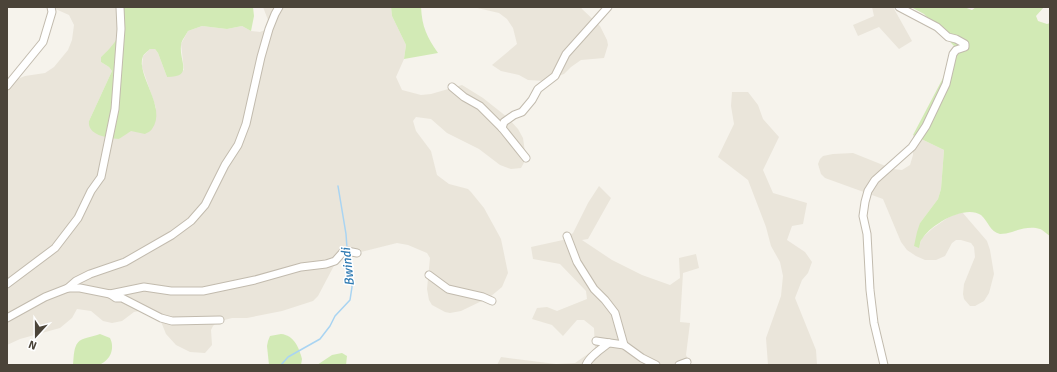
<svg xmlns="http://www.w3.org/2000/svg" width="1057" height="372" viewBox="0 0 1057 372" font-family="Signika,sans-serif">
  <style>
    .residential { fill: #eae5da }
    .green { fill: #d2eab5 }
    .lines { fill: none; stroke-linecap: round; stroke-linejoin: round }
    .stream { stroke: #a9d4f2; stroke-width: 1.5 }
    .minor-casing { stroke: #c2bbae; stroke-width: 9 }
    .minor { stroke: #fff; stroke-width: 7 }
    .labels { text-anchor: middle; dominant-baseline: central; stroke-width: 3; stroke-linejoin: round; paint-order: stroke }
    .water-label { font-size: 13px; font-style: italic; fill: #2e7ab2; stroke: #fff }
  </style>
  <rect width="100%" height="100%" fill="#f6f3ec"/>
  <g class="residential">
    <polygon points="51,7 119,7 120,33 113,46 101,57 101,62 109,67 112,71 89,121 119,139 156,108 142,67 143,56 150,49 155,49 158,53 167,77 184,70 181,44 188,31 202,26 227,29 242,26 251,31 260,32 265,30 267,26 268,20 263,7 391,7 392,16 406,45 404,59 396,77 402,90 421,95 431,94 462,85 483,98 507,117 518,129 523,138 526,159 521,168 511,169 500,165 479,149 447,133 431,119 416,117 413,121 416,131 431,151 437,175 449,184 468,189 471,192 484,208 501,239 508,273 502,287 490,297 461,311 450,313 445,312 432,305 429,300 427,289 430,258 427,253 408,245 397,243 341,257 337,260 318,296 313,301 282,311 247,318 232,318 217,322 213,326 211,330 212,345 205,353 190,352 176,345 166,334 158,314 144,310 134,312 122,321 112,323 103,321 91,311 77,309 72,318 60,328 20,339 7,345 7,90 15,80 25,76 45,73 54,67 68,50 72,40 74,25 69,15"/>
    <polygon points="473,7 581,7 582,9 600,26 607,40 608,45 604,58 581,60 571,67 564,74 544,81 528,80 519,75 501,71 492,65 517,44 513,28 507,19 499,13"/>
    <polygon points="872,7 893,7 912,41 899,49 879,27 858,36 853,25 874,16"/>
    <polygon points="732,92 748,92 758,105 763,119 779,137 763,170 773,193 807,203 803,224 792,226 787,240 805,252 812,262 808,273 802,280 795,298 816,350 817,365 768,365 766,338 781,296 783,276 780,262 771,246 766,227 748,180 718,157 734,124 731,106"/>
    <polygon points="913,135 944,150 941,189 938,199 920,223 919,247 922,238 933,228 949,217 962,212 987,241 990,250 994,274 989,293 984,301 975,306 970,306 964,299 963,294 964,284 975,257 974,247 971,243 961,240 956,240 952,243 945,256 936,260 925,260 916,256 907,250 901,242 883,199 825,178 821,174 818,164 820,159 823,156 833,154 853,153 893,169 902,170 910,165 913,155"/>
    <polygon points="599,186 611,198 588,239 582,240 612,260 642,275 670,285 680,278 679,258 696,254 699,268 683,273 680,322 690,323 686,355 691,365 497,365 501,357 556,364 575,363 595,349 594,328 584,320 577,320 563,336 552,325 532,319 537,308 547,307 557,311 587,299 586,291 560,264 533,259 531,247 563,240 573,233 588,203"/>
  </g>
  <g class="green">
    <path d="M119 7H253L254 16 251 31 242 26 227 29 202 26 188 31C186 35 181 41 181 45 179 62 194 77 167 77L158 53 155 49H150C148 51 144 54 143 56 135 74 168 108 152 129 151 131 147 133 145 134L131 131 119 139C107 138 87 135 89 121L112 71 109 67 101 62V57C122 38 120 33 119 7Z"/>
    <path d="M391 7H421C422 27 427 37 438 53L404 59 406 45 392 16Z"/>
    <path d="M911 7H964L972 10 976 7H1044L1036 16 1038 21 1047 24 1050 23V236C1047 234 1043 230 1040 229 1031 226 1020 229 1012 232 1008 233 1004 234 1000 234 990 232 988 221 981 215 965 204 930 225 922 239 920 241 920 245 919 248L914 246 917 232 920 223 938 199 941 189 944 150 913 135 943 78 954 46 924 14Z"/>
    <path d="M100 334 110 338C115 348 111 360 99 365 94 367 79 365 73 365 74 358 73 344 81 340 84 338 95 336 100 334Z"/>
    <path d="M281 334C294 335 299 348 302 359L301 365H269L267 346 268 341 270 336Z"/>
    <polygon points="342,353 347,356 346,365 317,365 332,355"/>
  </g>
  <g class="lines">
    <g class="stream">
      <polyline points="338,186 346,234 347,248"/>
      <polyline points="281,365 288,357 320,339 330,326 335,316 350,300 352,287 348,254"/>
    </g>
    <defs>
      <g id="minor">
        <polyline points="7,86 43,42 52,12 51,7"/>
        <polyline points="452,87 464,97 480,106 502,128 526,158"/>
        <polyline points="502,128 504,122 514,115 522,112 532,100 538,89 555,76 566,54 608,7"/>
        <polyline points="567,236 577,262 594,289 605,300 615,313 624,345"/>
        <polyline points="429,275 448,289 483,297 492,301"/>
        <polyline points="7,284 55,248 78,218 91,191 101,177 115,109 121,29 120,7"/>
        <polyline points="68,288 80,288 110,294 144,287 171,291 203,291 255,280 301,267 326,264 335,261 343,252 347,251 357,253"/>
        <polyline points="110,294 116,298 122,298 161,318 172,321 220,320"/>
        <polyline points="7,318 45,297 68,288 76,281 90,274 125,262 172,235 191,221 205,205 225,165 238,145 246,124 261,57 269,29 275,14 279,7"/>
        <polyline points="596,341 624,345 642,358 656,365"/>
        <path d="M586 365C590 356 601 349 609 343"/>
        <polyline points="679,365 687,362"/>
        <polyline points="884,365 874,323 870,290 867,234 863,216 865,202 868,191 875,180 912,147 926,126 946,84 953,54 956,50 965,47 965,44 956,39 948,37 937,27 899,7"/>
      </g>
    </defs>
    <use href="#minor" class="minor-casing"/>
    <use href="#minor" class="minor"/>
  </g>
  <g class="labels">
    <g class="water-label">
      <text transform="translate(348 267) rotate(-96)">Bwindi</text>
    </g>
  </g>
  <rect width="1057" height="372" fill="none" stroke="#4b4439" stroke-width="16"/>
  <g transform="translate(36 336) rotate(201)" stroke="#ffffff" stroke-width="3" paint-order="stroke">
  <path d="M0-3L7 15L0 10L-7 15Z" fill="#4b4439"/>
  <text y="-6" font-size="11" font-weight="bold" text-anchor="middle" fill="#4b4439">N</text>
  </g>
</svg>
